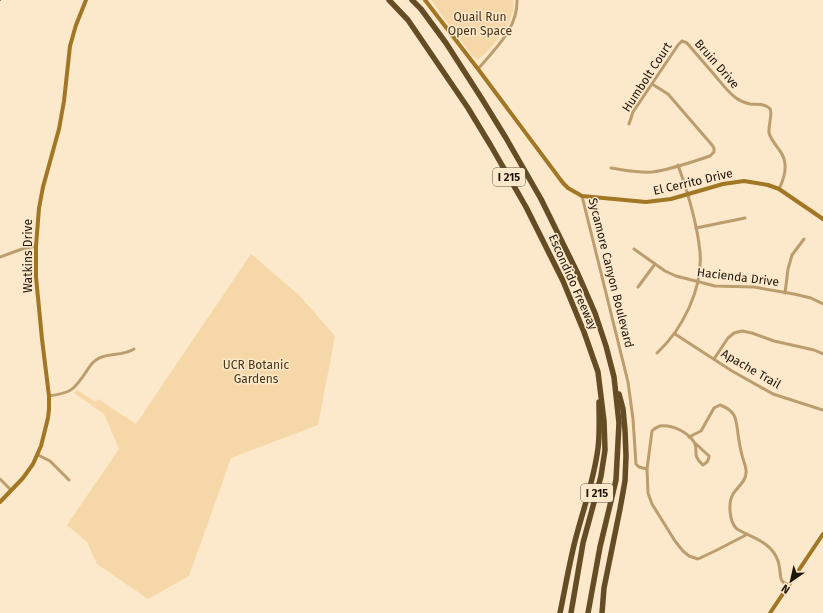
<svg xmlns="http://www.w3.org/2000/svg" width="823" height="613" viewBox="0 0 823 613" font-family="'Fira Sans',sans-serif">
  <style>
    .green { fill: #f6d8a8 }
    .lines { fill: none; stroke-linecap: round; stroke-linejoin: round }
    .street { stroke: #bb9d6e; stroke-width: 3 }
    .secondary { stroke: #a17625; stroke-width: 4 }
    .highway { stroke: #644c25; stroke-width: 5.5 }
    .rail { stroke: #897c68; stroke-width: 1 }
    .labels { text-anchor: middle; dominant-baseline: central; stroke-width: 3; stroke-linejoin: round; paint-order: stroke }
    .shield { fill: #fce8cb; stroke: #5f5545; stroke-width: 1 }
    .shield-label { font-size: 11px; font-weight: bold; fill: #1c160b }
    .park-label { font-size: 12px; fill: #463415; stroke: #fce8cb }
    .street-label { font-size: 12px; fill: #1c160b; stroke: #fce8cb }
  </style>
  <rect width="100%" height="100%" fill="#fce8cb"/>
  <g class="green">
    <path d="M431 0H513C517 21 494 46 479 59H476L471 54Z"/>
    <polygon points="251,254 299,295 335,336 318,425 231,458 189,576 148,599 97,564 87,542 67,525 119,449 104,414 74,393 77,390 96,402 98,399 136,424"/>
  </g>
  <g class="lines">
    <g class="street">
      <path d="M478 69C495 49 518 28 517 0"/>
      <path d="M629 124 633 112 678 45 682 41 687 43C697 55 707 66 717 78 723 85 729 93 736 98 740 101 745 103 750 104 756 105 766 103 770 109 773 113 768 126 769 133 771 140 776 145 780 151 789 163 785 177 779 189"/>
      <path d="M611 168C625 170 638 173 652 172 670 170 692 162 710 156L714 152V148L712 145 668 94 652 84"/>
      <polyline points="582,196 628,382 633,419 636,464 639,467 647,469"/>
      <polyline points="696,228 745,218"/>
      <polyline points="634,249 665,271 676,276 715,286 754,287 794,294 811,298 823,304"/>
      <polyline points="0,257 22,249 36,246"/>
      <polyline points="638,287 655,264"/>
      <polyline points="785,293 788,269 792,255 804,239"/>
      <polyline points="675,334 732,371 773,394 823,410"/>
      <path d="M657 353C683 329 703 288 700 252 697 222 688 193 678 165"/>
      <polyline points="714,359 728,338 734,333 742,331 752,333 774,341 814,350 823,354"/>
      <path d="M49 396C71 393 74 390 86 372 89 368 91 363 96 360 106 352 121 357 134 349"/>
      <path d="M689 437 701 431 714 408 720 405C736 411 736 418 738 434 739 441 740 448 742 455 743 461 747 467 746 473 746 482 737 487 733 494 728 503 729 522 737 529 752 538 772 542 778 561 780 567 780 573 781 579L783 582 789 585"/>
      <path d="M695 443 709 456C709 461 707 463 703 465 691 455 699 450 694 442 688 432 671 424 660 426 657 427 654 429 652 431L647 469 648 493 652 504 675 541 683 551 689 556 698 559 717 550 744 536 747 534"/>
      <polyline points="38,455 50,461 69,480"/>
      <polyline points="0,479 11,490"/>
    </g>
    <g class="secondary">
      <polyline points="425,0 478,69 563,183 568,188 582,196 646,202 671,199 723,184 744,181 768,185 779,189 823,219"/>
      <polyline points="0,502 23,478 33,464 41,446 48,418 49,409 49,396 42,339 36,277 36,246 39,208 43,187 59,129 64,101 70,46 76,25 86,0"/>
      <polyline points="770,613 823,534"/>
    </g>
    <g class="highway">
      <polyline points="389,0 408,20 468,108 491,146 526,207 563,281 584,332 598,372 604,421 605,450 601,476 596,495 583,543 571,613"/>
      <polyline points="412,0 421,9 446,43 482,99 506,138 541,199 578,274 595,313 606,346 614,377 619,423 616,480 600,547 588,613"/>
      <path d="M560 613C565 589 569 565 575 541 583 510 594 480 598 448 600 433 599 418 599 402"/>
      <polyline points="602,613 604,588 620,509 625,481 626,456 625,430 623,409 619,394"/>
    </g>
    <polyline class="rail" points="0,1 1,0"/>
  </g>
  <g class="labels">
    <g class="shield">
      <rect x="493" y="168" width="32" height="18" rx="3"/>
      <rect x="581" y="484" width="32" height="18" rx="3"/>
    </g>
    <g class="shield-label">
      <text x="509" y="177">I 215</text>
      <text x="597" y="493">I 215</text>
    </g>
    <g class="park-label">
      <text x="480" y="17">Quail Run<tspan x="480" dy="14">Open Space</tspan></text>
      <text x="256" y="365">UCR Botanic<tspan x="256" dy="14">Gardens</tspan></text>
    </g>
    <g class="street-label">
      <text transform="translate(717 64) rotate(49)">Bruin Drive</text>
      <text transform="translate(647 77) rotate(-57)">Humbolt Court</text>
      <text transform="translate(693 182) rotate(-13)">El Cerrito Drive</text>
      <text transform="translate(28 256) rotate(-90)">Watkins Drive</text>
      <text transform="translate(611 273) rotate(76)">Sycamore Canyon Boulevard</text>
      <text transform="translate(738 277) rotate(7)">Hacienda Drive</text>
      <text transform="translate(573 282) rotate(66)">Escondido Freeway</text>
      <text transform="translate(751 369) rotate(30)">Apache Trail</text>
    </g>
  </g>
  <g transform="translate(791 581) rotate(214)" stroke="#fce8cb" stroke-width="3" paint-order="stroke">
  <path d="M0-3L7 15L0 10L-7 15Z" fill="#1c160b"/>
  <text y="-6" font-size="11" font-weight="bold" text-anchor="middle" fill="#1c160b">N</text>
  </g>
</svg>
